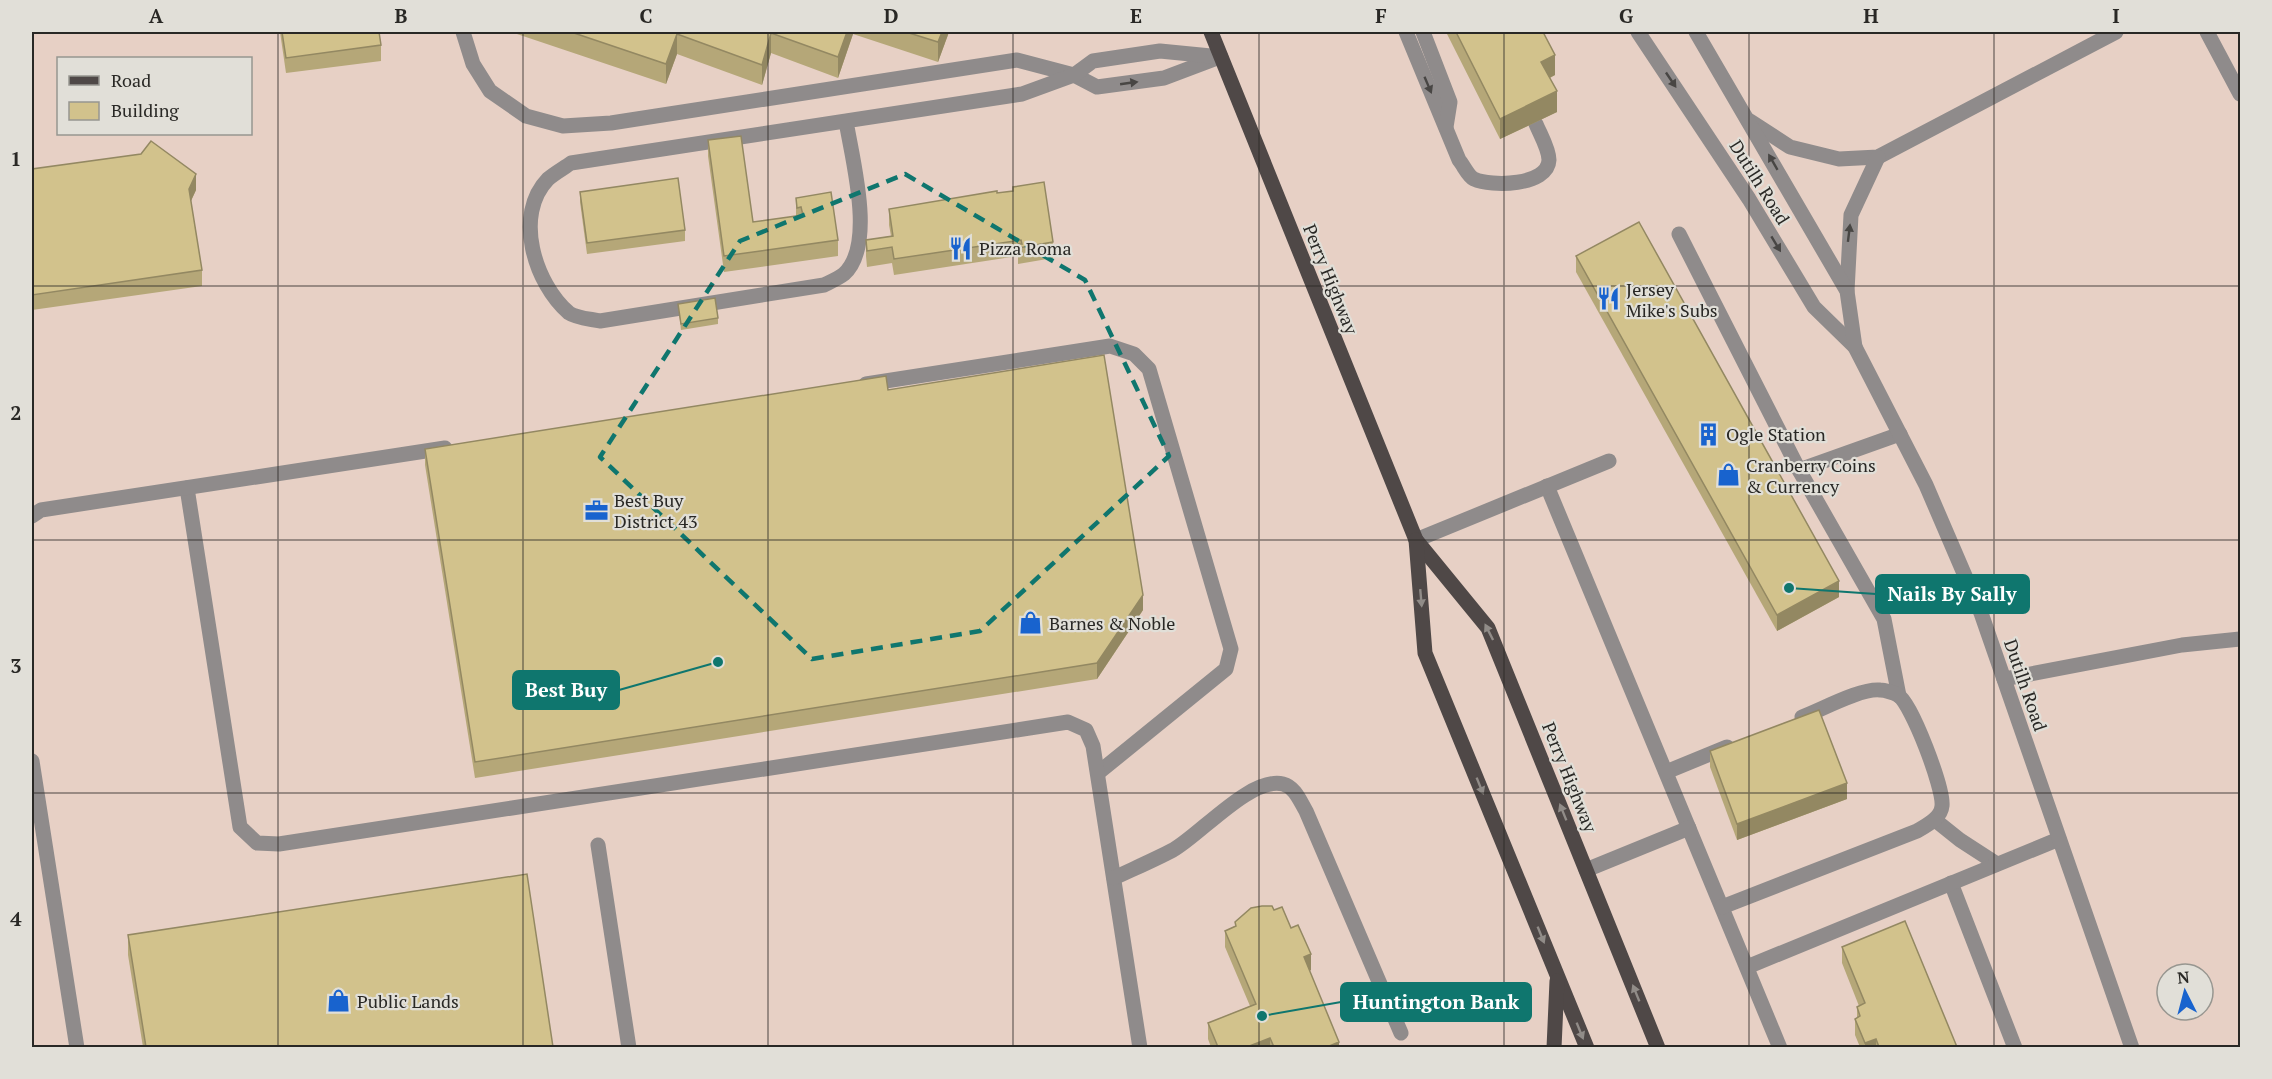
<svg xmlns="http://www.w3.org/2000/svg" width="2272" height="1079" viewBox="0 0 2272 1079" font-family="'PT Serif',serif">
  <style>
    .commercial { fill: #e7d0c5; fill-rule: evenodd }
    .lines { fill: none; stroke-linecap: round; stroke-linejoin: round }
    .lane { stroke: #8f8b8b; stroke-width: 15 }
    .street { stroke: #8f8b8b; stroke-width: 15 }
    .primary { stroke: #4f4847; stroke-width: 15 }
    .wall { fill: #b5a778 }
    .shaded-wall { fill: #938862 }
    .building { fill: #d2c28c; stroke: #938862; stroke-width: 1.5 }
    .oneway { fill: #484644 }
    .oneway2 { fill: #918c88 }
    .marked { fill: none; stroke: #0f766e; stroke-width: 4.5; stroke-dasharray: 12 8; stroke-linejoin: round }
    .grid { fill: none; stroke: #292825; stroke-width: 1.5; stroke-opacity: 0.55 }
    .labels { text-anchor: middle; dominant-baseline: central; stroke-width: 4.5; stroke-linejoin: round; paint-order: stroke }
    .street-label { font-size: 18px; fill: #292825; stroke: #e1dfd8 }
    .poi-label { font-size: 18px; fill: #292825; stroke: #e1dfd8; text-anchor: start }
    .leader { fill: none; stroke: #0f766e; stroke-width: 2 }
    .callout-dot { fill: #0f766e; stroke: #e1dfd8; stroke-width: 2 }
    .callout { fill: #0f766e; stroke: #0f766e; stroke-width: 2 }
    .callout-label { font-size: 20px; text-anchor: middle; font-weight: bold; fill: #fff }
    .neatline { fill: none; stroke: #292825; stroke-width: 2 }
    .grid-label { font-size: 20px; text-anchor: middle; font-weight: bold; fill: #292825 }
  </style>
  <rect width="100%" height="100%" fill="#e1dfd8"/>
  <path class="commercial" d="M32 32H2240V1047H32ZM58 58H250V134H58ZM2167 974H2203V1010H2167Z"/>
  <g class="lines">
    <g class="lane">
      <polyline points="463,32 473,64 490,91 526,116 563,126 611,123 1017,60 1074,75 1097,87 1164,78 1217,58"/>
      <path d="M1406 32 1459 160C1464 166 1468 176 1474 179 1491 187 1548 186 1549 160 1549 149 1540 134 1536 124"/>
      <polyline points="1423,32 1450,102 1446,127"/>
      <polyline points="2207,32 2240,94"/>
      <path d="M846 121C852 159 876 245 844 274 839 278 830 282 824 285L600 321C591 319 576 318 569 313 535 284 513 215 548 179 555 173 564 168 571 163L1022 94 1074 75 1093 61 1160 51 1221 57"/>
      <polyline points="1750,121 1790,147 1839,159 1878,157 2116,32"/>
      <polyline points="1679,234 1799,470 1900,434"/>
      <polyline points="1847,291 1851,215 1878,157"/>
      <polyline points="866,384 1110,346 1134,354 1149,369 1231,649 1226,669 1098,773"/>
      <polyline points="1799,470 1884,619 1899,696"/>
      <polyline points="1547,486 1780,1048"/>
      <polyline points="187,488 240,827 257,843 279,844 1068,722 1086,730 1093,746 1140,1048"/>
      <polyline points="32,516 41,510 445,448"/>
      <polyline points="1416,540 1609,461"/>
      <polyline points="2004,679 2182,645 2240,639"/>
      <polyline points="32,761 77,1048"/>
      <polyline points="1666,772 1727,747"/>
      <polyline points="1935,820 1960,840 1997,864"/>
      <polyline points="598,845 629,1048"/>
      <polyline points="1586,870 1689,828"/>
      <path d="M1114 878C1133 869 1154 860 1173 850 1200 835 1251 776 1283 784 1295 787 1300 801 1306 811L1401 1033"/>
      <polyline points="1951,883 2015,1048"/>
      <path d="M1722 907 1917 831C1927 825 1941 818 1942 806 1944 789 1912 704 1898 695 1894 693 1885 690 1880 690 1861 688 1821 710 1802 717"/>
      <polyline points="1747,967 2059,839"/>
    </g>
    <g class="street">
      <polyline points="1638,32 1749,199 1814,307 1855,347 1926,485 1981,613 2132,1048"/>
      <polyline points="1696,32 1847,291 1855,347"/>
    </g>
    <g class="primary">
      <polyline points="1211,32 1416,540 1488,628 1658,1048"/>
      <polyline points="1416,540 1425,653 1587,1048"/>
      <polyline points="1554,1048 1557,981"/>
    </g>
  </g>
  <g class="wall">
    <polygon points="280,32 379,32 381,45 381,61 286,73"/>
    <polygon points="511,32 949,32 938,62 853,34 838,78 771,53 762,85 677,54 666,84"/>
    <polygon points="1446,32 1543,32 1555,75 1550,78 1557,112 1500,139"/>
    <polygon points="708,140 753,222 796,216 796,198 838,240 838,256 724,272 708,156"/>
    <polygon points="32,169 196,190 191,201 202,270 202,286 32,310"/>
    <polygon points="580,192 685,230 685,241 587,254 580,202"/>
    <polygon points="997,193 1053,242 1053,258 1018,264 1018,256 894,275 892,263 867,267 866,256 866,240 891,236 889,225 889,209"/>
    <polygon points="1576,256 1839,597 1777,631 1576,272"/>
    <polygon points="678,304 718,318 718,324 681,330"/>
    <polygon points="888,390 1143,610 1097,679 475,778 425,465 425,449"/>
    <polygon points="1710,751 1847,799 1737,840 1710,767"/>
    <polygon points="1274,910 1291,928 1311,970 1309,971 1339,1047 1211,1047 1208,1039 1208,1023 1250,1006 1225,947 1225,931 1235,926 1235,922"/>
    <polygon points="128,935 553,1047 143,1047 128,955"/>
    <polygon points="1842,947 1957,1047 1860,1047 1855,1035 1855,1019 1857,1018 1857,1007 1859,1006 1842,963"/>
  </g>
  <g class="shaded-wall">
    <polygon points="847,32 853,32 853,34 838,78 838,57"/>
    <polygon points="942,32 949,32 938,62 938,42"/>
    <polygon points="771,33 771,53 762,85 762,65"/>
    <polygon points="677,34 677,54 666,84 666,64"/>
    <polygon points="1555,55 1555,75 1541,82 1541,62"/>
    <polygon points="1557,91 1557,112 1500,139 1500,119"/>
    <polygon points="196,174 196,190 189,205 189,189"/>
    <polygon points="1839,581 1839,597 1777,631 1777,615"/>
    <polygon points="1143,595 1143,610 1097,679 1097,663"/>
    <polygon points="1847,783 1847,799 1737,840 1737,824"/>
    <polygon points="1311,954 1311,970 1304,973 1304,957"/>
    <polygon points="1270,1038 1270,1047 1247,1047"/>
    <polygon points="1876,1039 1876,1047 1865,1047 1865,1043"/>
    <polygon points="1339,1042 1339,1047 1326,1047"/>
  </g>
  <g class="building">
    <polygon points="282,32 379,32 381,45 286,58"/>
    <polygon points="571,32 847,32 838,57 771,33 762,65 677,34 666,64"/>
    <polygon points="906,32 942,32 938,42"/>
    <polygon points="1456,32 1543,32 1555,55 1541,62 1557,91 1500,119"/>
    <polygon points="741,136 753,222 803,215 801,207 797,208 796,198 831,192 838,240 724,256 708,140"/>
    <polygon points="151,141 196,174 189,189 202,270 32,295 32,169 141,154"/>
    <polygon points="678,178 685,230 587,243 580,192"/>
    <polygon points="1044,182 1053,242 1018,248 1018,244 1022,244 1021,240 894,259 892,247 867,251 866,240 893,236 889,209 997,191 997,193 1013,191 1013,187"/>
    <polygon points="1639,222 1839,581 1777,615 1576,256"/>
    <polygon points="715,298 718,318 681,324 678,304"/>
    <polygon points="1104,355 1143,595 1097,663 475,762 425,449 886,376 888,390"/>
    <polygon points="1819,710 1847,783 1737,824 1710,751"/>
    <polygon points="527,874 553,1047 146,1047 128,935"/>
    <polygon points="1262,906 1272,906 1274,910 1282,907 1291,928 1298,925 1311,954 1304,957 1339,1042 1327,1047 1274,1047 1270,1038 1247,1047 1218,1047 1208,1023 1256,1004 1225,931 1236,926 1235,922 1251,908"/>
    <polygon points="1905,921 1957,1047 1879,1047 1876,1039 1865,1043 1855,1019 1860,1016 1857,1007 1865,1003 1842,947"/>
  </g>
  <defs><path id="oneway-solid" d="M-6-.8H1V-3.2L6.5 0L1 3.2V.8H-6Z" transform="scale(1.5)"/></defs>
  <g class="oneway">
    <use href="#oneway-solid" transform="translate(1671 80) rotate(56)"/>
    <use href="#oneway-solid" transform="translate(1129 83) rotate(-8)"/>
    <use href="#oneway-solid" transform="translate(1428 85) rotate(67)"/>
    <use href="#oneway-solid" transform="translate(1773 162) rotate(-120)"/>
    <use href="#oneway-solid" transform="translate(1849 233) rotate(-83)"/>
    <use href="#oneway-solid" transform="translate(1776 244) rotate(59)"/>
  </g>
  <g class="oneway2">
    <use href="#oneway-solid" transform="translate(1421 598) rotate(85)"/>
    <use href="#oneway-solid" transform="translate(1489 632) rotate(-117)"/>
    <use href="#oneway-solid" transform="translate(1480 786) rotate(68)"/>
    <use href="#oneway-solid" transform="translate(1563 812) rotate(-112)"/>
    <use href="#oneway-solid" transform="translate(1541 935) rotate(68)"/>
    <use href="#oneway-solid" transform="translate(1636 993) rotate(-112)"/>
    <use href="#oneway-solid" transform="translate(1580 1031) rotate(68)"/>
  </g>
  <path class="marked" d="M905 174 1085 280 1169 456 980 631 812 659 600 457 740 241Z"/>
  <path class="grid" d="M278 32V1048M523 32V1048M768 32V1048M1013 32V1048M1259 32V1048M1504 32V1048M1749 32V1048M1994 32V1048M32 286H2240M32 540H2240M32 793H2240"/>
  <defs>
    <symbol id="restaurant-bare" viewBox="-9 -9 18 18"><path d="M-5-6h1v4h1v-4h1v4h1v-4h1v5L-1.5 .5V6h-2V.5L-5-1ZM5-6V6H3V1.5H1.5Q1.5-4 5-6Z" fill="#1863ce" stroke="#e1dfd8" stroke-width="2.5" paint-order="stroke"/></symbol>
    <symbol id="building-bare" viewBox="-9 -9 18 18"><path d="M-4-6H4V6H1V3H-1V6H-4ZM-2.5-4.3h1.7v1.8h-1.7ZM.8-4.3h1.7v1.8H.8ZM-2.5-1h1.7V.8h-1.7ZM.8-1h1.7V.8H.8Z" fill="#1863ce" stroke="#e1dfd8" stroke-width="2.5" paint-order="stroke"/></symbol>
    <symbol id="shop-bare" viewBox="-9 -9 18 18"><path d="M-5-2.5h2.3a2.7 3.5 0 0 1 5.4 0H5L5.5 6h-11ZM-1.5-2.5h3a1.5 2.3 0 0 0-3 0Z" fill="#1863ce" stroke="#e1dfd8" stroke-width="2.5" paint-order="stroke"/></symbol>
    <symbol id="office-bare" viewBox="-9 -9 18 18"><path d="M-6-3h4V-5.5h4V-3h4V5H-6ZM-1-4.5V-3h2v-1.5ZM-6 0V1H6V0Z" fill="#1863ce" stroke="#e1dfd8" stroke-width="2.5" paint-order="stroke"/></symbol>
  </defs>
  <g fill-rule="evenodd">
    <use href="#restaurant-bare" x="944" y="232" width="33" height="33"/>
    <use href="#restaurant-bare" x="1592" y="282" width="33" height="33"/>
    <use href="#building-bare" x="1692" y="418" width="33" height="33"/>
    <use href="#shop-bare" x="1712" y="458" width="33" height="33"/>
    <use href="#office-bare" x="580" y="494" width="33" height="33"/>
    <use href="#shop-bare" x="1014" y="606" width="33" height="33"/>
    <use href="#shop-bare" x="322" y="984" width="33" height="33"/>
  </g>
  <g class="labels">
    <g class="street-label">
      <text transform="translate(1760 182) rotate(58)">Dutilh Road</text>
      <text transform="translate(1331 279) rotate(68)">Perry Highway</text>
      <text transform="translate(2026 685) rotate(71)">Dutilh Road</text>
      <text transform="translate(1570 777) rotate(68)">Perry Highway</text>
    </g>
    <g class="poi-label">
      <text x="979" y="248">Pizza Roma</text>
      <text x="1626" y="289">Jersey<tspan x="1626" dy="21">Mike's Subs</tspan></text>
      <text x="1726" y="434">Ogle Station</text>
      <text x="1746" y="465">Cranberry Coins<tspan x="1746" dy="21">&amp; Currency</tspan></text>
      <text x="614" y="500">Best Buy<tspan x="614" dy="21">District 43</tspan></text>
      <text x="1049" y="623">Barnes &amp; Noble</text>
      <text x="357" y="1001">Public Lands</text>
    </g>
  </g>
  <path class="leader" d="M1789 588L1876 594M718 662L619 690M1262 1016L1341 1002"/>
  <g class="callout-dot">
    <circle cx="1789" cy="588" r="6"/>
    <circle cx="718" cy="662" r="6"/>
    <circle cx="1262" cy="1016" r="6"/>
  </g>
  <g class="callout">
    <rect x="1876" y="575" width="153" height="38" rx="6"/>
    <rect x="513" y="671" width="106" height="38" rx="6"/>
    <rect x="1341" y="983" width="190" height="38" rx="6"/>
  </g>
  <g class="callout-label">
    <text x="1952" y="601">Nails By Sally</text>
    <text x="566" y="697">Best Buy</text>
    <text x="1436" y="1009">Huntington Bank</text>
  </g>
  <rect width="2272" height="1079" fill="none" stroke="#e1dfd8" stroke-width="66"/>
  <rect x="57" y="57" width="195" height="78" fill="#e1dfd8" stroke="#979690" stroke-width="1.5"/>
  <rect x="69" y="76" width="30" height="9" fill="#4f4847" stroke="#979690" stroke-width="1.5"/>
  <text x="111" y="87" font-size="18" fill="#292825">Road</text>
  <rect x="69" y="102" width="30" height="18" fill="#d2c28c" stroke="#979690" stroke-width="1.5"/>
  <text x="111" y="117" font-size="18" fill="#292825">Building</text>
  <g transform="translate(2185 992) rotate(354)"><circle r="28" fill="#e1dfd8" stroke="#979690" stroke-width="1.5"/>
  <path d="M0-4.5L10 22L0 15L-10 22Z" fill="#1863ce"/>
  <text y="-9" font-size="16" font-weight="bold" text-anchor="middle" fill="#292825">N</text>
  </g>
  <rect x="33" y="33" width="2206" height="1013" class="neatline"/>
  <g class="grid-label">
    <text x="156" y="23">A</text>
    <text x="401" y="23">B</text>
    <text x="646" y="23">C</text>
    <text x="891" y="23">D</text>
    <text x="1136" y="23">E</text>
    <text x="1381" y="23">F</text>
    <text x="1626" y="23">G</text>
    <text x="1871" y="23">H</text>
    <text x="2116" y="23">I</text>
    <text x="16" y="166">1</text>
    <text x="16" y="420">2</text>
    <text x="16" y="673">3</text>
    <text x="16" y="926">4</text>
  </g>
</svg>
